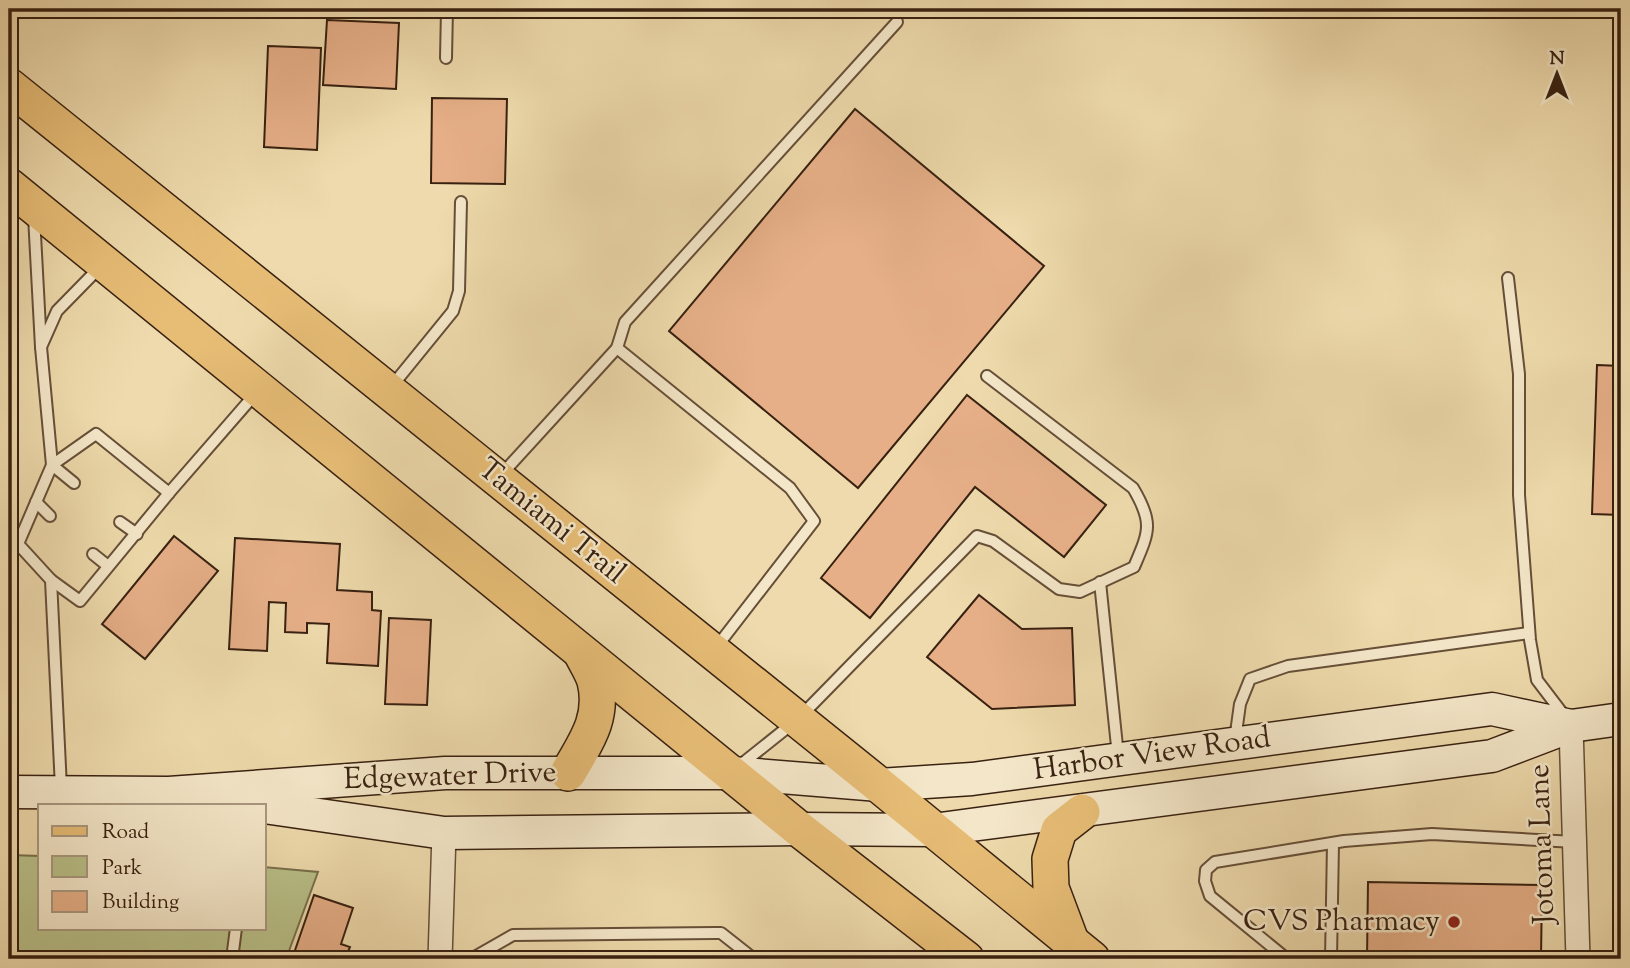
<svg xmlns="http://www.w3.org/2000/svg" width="1630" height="968" viewBox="0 0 1630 968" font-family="'Sorts Mill Goudy',serif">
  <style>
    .green { fill: #b9c089; stroke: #78704d; stroke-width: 2 }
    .building { fill: #e6af88; stroke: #382111; stroke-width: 2 }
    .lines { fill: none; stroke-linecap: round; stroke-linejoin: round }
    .lane-casing { stroke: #664f38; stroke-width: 14 }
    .street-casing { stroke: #664f38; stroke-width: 26 }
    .secondary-casing { stroke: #382111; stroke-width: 35 }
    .primary-casing { stroke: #382111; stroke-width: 38 }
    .lane { stroke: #f4e7c9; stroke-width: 10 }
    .street { stroke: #f4e7c9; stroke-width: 23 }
    .secondary { stroke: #f4e7c9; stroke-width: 32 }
    .primary { stroke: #e7bd76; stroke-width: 35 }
    .poi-dot { fill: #8f2418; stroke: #f4e7c9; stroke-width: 2.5 }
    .labels { text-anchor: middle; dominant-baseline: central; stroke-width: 5; stroke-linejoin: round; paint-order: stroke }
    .street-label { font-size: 30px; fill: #382111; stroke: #f4e7c9 }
    .poi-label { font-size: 30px; fill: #382111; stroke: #f4e7c9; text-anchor: end }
  </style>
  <rect width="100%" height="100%" fill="#eedaac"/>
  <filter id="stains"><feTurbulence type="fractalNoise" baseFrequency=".00286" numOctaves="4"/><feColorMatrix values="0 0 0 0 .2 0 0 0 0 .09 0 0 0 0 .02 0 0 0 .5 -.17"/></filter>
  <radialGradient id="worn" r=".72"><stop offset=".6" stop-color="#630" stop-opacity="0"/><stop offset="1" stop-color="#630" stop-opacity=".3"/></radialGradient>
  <polygon class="green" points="9,855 40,856 40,928 264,928 264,867 318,872 286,959 9,959"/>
  <g class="building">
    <polygon points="327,20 399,23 396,89 323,85"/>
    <polygon points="268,46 321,48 317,150 264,147"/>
    <polygon points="432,98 507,99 505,184 431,183"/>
    <polygon points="855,109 1044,266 858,488 669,331"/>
    <polygon points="1597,365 1621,366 1621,515 1592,514"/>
    <polygon points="967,395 1106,505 1064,557 975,487 870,618 821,578"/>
    <polygon points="174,536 218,571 145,659 102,624"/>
    <polygon points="235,538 340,544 337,590 372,592 372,610 381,611 378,666 327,663 329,624 307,623 307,633 285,632 286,603 269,602 267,651 229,649"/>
    <polygon points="979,595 1022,629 1072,628 1075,705 992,709 927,657"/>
    <polygon points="389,618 431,620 427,705 385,704"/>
    <polygon points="1368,882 1542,885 1541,959 1367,959"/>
    <polygon points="314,895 353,908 341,944 350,947 345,959 292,959"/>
  </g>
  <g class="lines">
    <defs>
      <g id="lane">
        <polyline points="446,58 447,9"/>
        <polyline points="34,216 41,347 57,311 101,266"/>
        <polyline points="1508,278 1519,374 1519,495 1530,640 1537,680 1566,718"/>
        <polyline points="41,347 52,465 18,544 51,580 61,788"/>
        <polyline points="392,386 453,311 459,291 461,202"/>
        <polyline points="502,474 617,348"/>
        <polyline points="74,483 52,465 96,434 169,493"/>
        <polyline points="36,502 50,516"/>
        <polyline points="120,522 137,534"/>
        <polyline points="93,554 108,566"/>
        <polyline points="51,580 80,601 169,493 256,393"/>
        <polyline points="1100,582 1118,756"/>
        <polyline points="715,649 814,521 790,488 617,348 625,322 897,22"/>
        <polyline points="1235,740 1240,704 1250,679 1288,666 1529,633"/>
        <path d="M738 767 798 719 977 536 993 541 1059 589 1080 592 1134 567C1149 532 1154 523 1133 488L987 376"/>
        <polyline points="232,959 236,928"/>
        <polyline points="471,959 513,935 716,933 721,933 754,959"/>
        <polyline points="1287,959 1210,896 1205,881 1206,870 1215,862 1344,841 1432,834 1575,842"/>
        <polyline points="1331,959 1333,843"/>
      </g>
      <g id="street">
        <polyline points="1571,726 1578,959"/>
        <polyline points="440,959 444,833"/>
      </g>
      <g id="secondary">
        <polyline points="9,792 169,793 445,773 731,773 879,785 972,779 1492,709 1571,726"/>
        <polyline points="264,807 444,833 799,829 933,830 1492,756 1571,726 1621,719"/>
      </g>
      <g id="primary">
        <polyline points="9,86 879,785 1092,959"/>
        <polyline points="9,186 799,829 966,959"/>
        <path d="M568 773C586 742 604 718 595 681 592 671 585 661 581 652"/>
        <polyline points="1072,944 1051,888 1050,859 1059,830 1082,812"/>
      </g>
    </defs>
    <use href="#lane" class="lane-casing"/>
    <use href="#street" class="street-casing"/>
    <use href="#secondary" class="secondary-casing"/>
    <use href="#primary" class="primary-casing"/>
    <use href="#lane" class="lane"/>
    <use href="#street" class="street"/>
    <use href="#secondary" class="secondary"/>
    <use href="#primary" class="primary"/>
  </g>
  <circle class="poi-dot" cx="1454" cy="922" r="7"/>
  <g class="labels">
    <g class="street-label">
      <text transform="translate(551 522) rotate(39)">Tamiami Trail</text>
      <text transform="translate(1152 755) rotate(-8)">Harbor View Road</text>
      <text transform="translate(450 777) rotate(-2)">Edgewater Drive</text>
      <text transform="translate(1543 844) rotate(-92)">Jotoma Lane</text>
    </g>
    <g class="poi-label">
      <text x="1440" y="922">CVS Pharmacy</text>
    </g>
  </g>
  <rect width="1630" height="968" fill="none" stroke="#eedaac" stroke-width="35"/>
  <rect x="10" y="10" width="1609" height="947" fill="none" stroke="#382111" stroke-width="3.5"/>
  <rect x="18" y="18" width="1595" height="933" fill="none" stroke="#382111" stroke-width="2"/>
  <rect x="38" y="804" width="228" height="126" fill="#f4e7c9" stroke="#a9987f" stroke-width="2"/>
  <rect x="52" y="826" width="35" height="10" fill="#e7bd76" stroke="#a9987f" stroke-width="2"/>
  <text x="102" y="838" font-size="21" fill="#382111">Road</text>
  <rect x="52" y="856" width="35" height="21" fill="#b9c089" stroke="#a9987f" stroke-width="2"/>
  <text x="102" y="874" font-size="21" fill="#382111">Park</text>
  <rect x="52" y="891" width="35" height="21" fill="#e6af88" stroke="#a9987f" stroke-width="2"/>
  <text x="102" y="908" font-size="21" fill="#382111">Building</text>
  <g transform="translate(1557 74)" stroke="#f4e7c9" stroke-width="5" paint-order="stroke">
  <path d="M0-5L12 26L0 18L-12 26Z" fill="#382111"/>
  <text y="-10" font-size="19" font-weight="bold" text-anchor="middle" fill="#382111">N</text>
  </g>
  <rect width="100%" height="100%" filter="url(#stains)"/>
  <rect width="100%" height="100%" fill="url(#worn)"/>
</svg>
